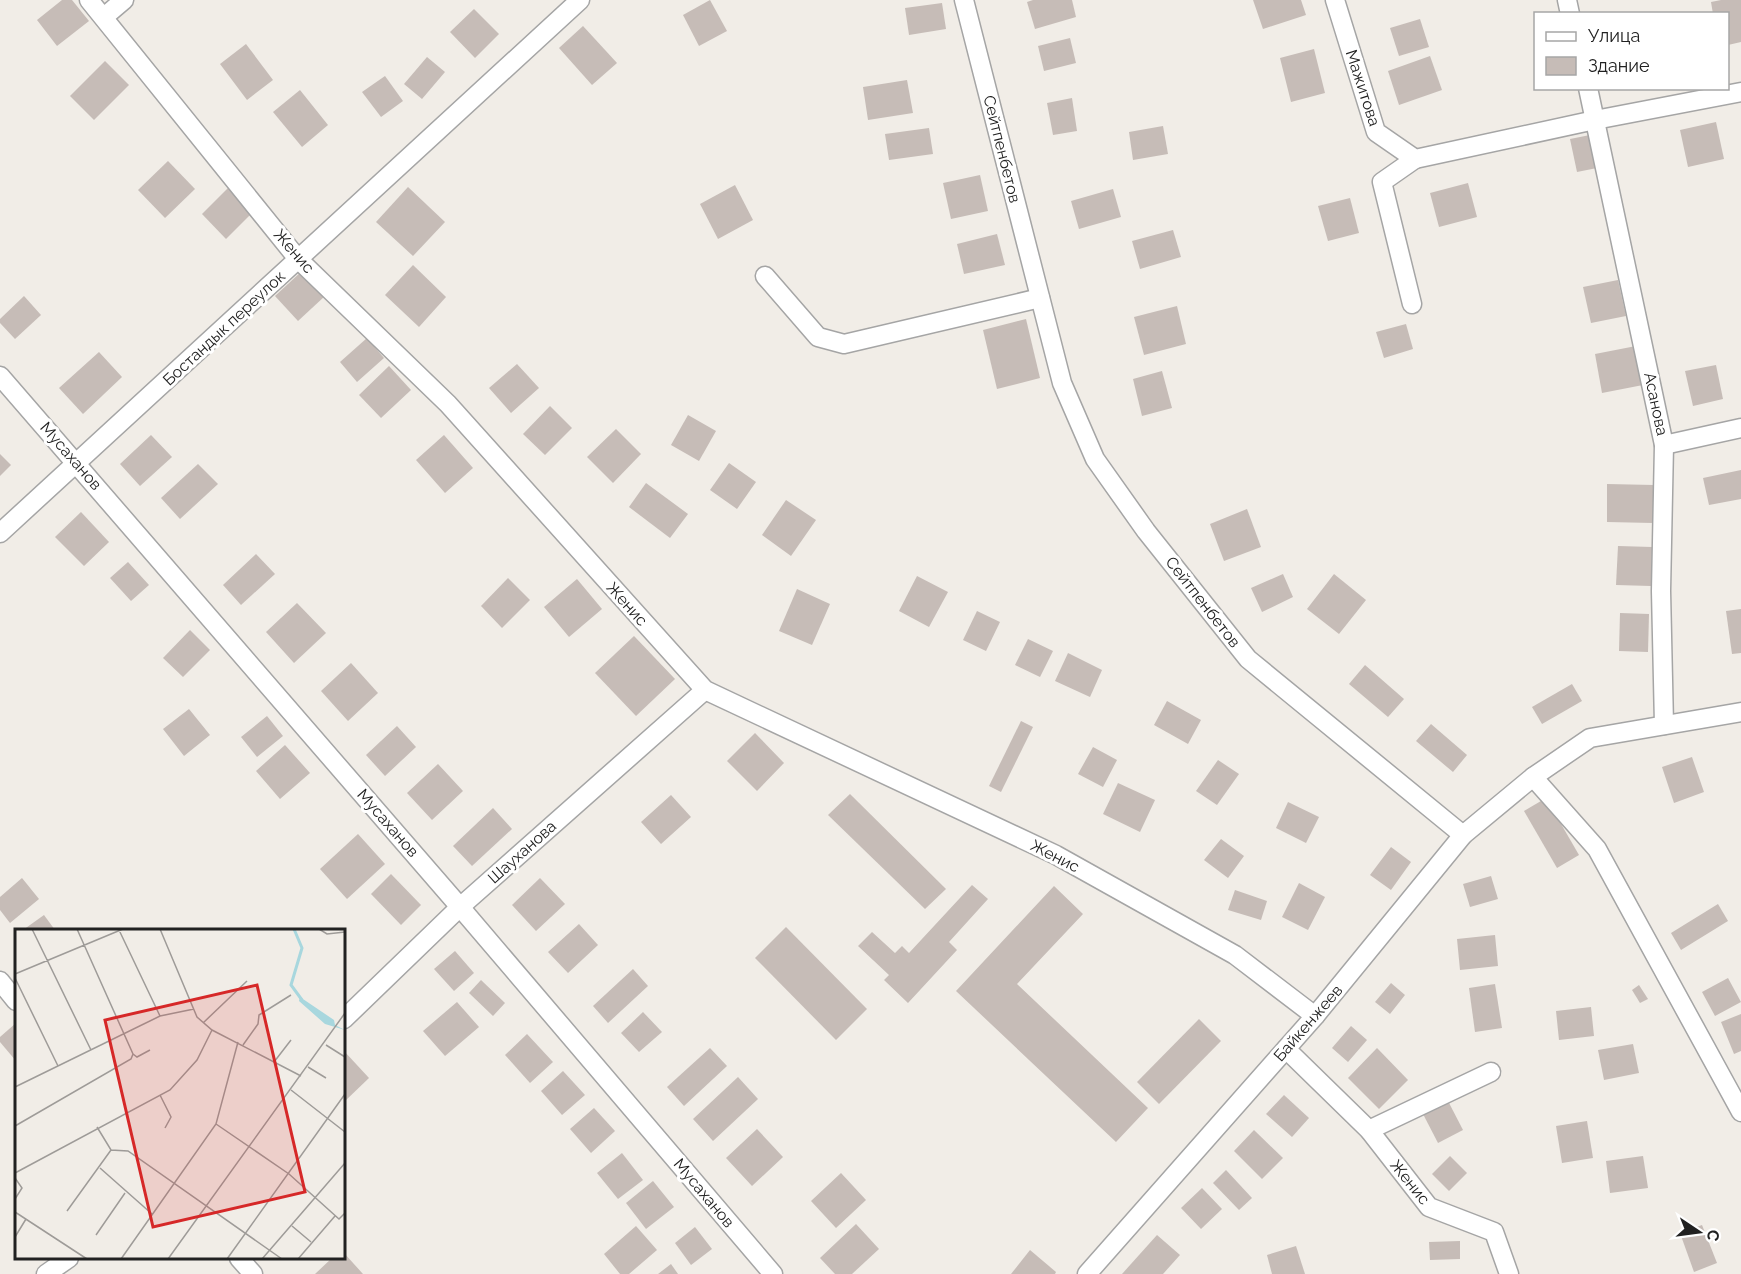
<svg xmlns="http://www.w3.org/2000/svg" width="1741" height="1274" viewBox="0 0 1741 1274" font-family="Raleway,sans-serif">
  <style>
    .building { fill: #c6bcb7 }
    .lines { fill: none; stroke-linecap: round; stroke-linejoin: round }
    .street-casing { stroke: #a5a5a5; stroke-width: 21 }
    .street { stroke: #fff; stroke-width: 18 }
    .labels { text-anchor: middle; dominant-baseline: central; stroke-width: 6; stroke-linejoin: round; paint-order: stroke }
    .street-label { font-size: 16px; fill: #212121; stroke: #fff }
    .inset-river { fill: none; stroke: #a8d7de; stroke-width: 3 }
    .inset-road { fill: none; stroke: #9e9b98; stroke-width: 1.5 }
    .view { fill: #d62828; fill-opacity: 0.15; stroke: #d62828; stroke-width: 3 }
    .inset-edge { fill: none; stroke: #212121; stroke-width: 3 }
  </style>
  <rect width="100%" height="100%" fill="#f1ede7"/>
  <g class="building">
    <polygon points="62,0 72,0 89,21 57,46 37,20"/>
    <polygon points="710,0 727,31 699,46 683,15"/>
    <polygon points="1033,0 1072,0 1076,17 1035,29 1027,2"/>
    <polygon points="1253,0 1301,0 1306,15 1263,29"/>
    <polygon points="1721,0 1741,0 1741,42 1728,45 1728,14 1713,14 1711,2"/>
    <polygon points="942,3 946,29 909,35 905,8"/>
    <polygon points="474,9 499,34 475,58 450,32"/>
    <polygon points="1420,19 1429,47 1399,56 1390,28"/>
    <polygon points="583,26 617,63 592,85 559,48"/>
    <polygon points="1070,38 1076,63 1044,71 1038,46"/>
    <polygon points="246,44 273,80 247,100 220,64"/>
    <polygon points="1314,49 1325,93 1291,102 1280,58"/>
    <polygon points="1430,56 1442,90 1399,105 1388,71"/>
    <polygon points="427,57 445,72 422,99 404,84"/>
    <polygon points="105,61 129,85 94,120 70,96"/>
    <polygon points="385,76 403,101 381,117 362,92"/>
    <polygon points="907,80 913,113 868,120 863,87"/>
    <polygon points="300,90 328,125 302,147 273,112"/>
    <polygon points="1072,98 1077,131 1053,135 1047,103"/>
    <polygon points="1716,122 1724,159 1688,167 1680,130"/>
    <polygon points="1163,126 1168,154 1133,160 1129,132"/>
    <polygon points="929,128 933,154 889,160 885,134"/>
    <polygon points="1590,135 1597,168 1577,172 1570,139"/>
    <polygon points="168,161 195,189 165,218 138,190"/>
    <polygon points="980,175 988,211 951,219 943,183"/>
    <polygon points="1468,183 1477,217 1439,227 1430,193"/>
    <polygon points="735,185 753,220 718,239 700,204"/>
    <polygon points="408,187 445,222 413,256 376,222"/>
    <polygon points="228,188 252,213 226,239 202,214"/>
    <polygon points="1113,189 1121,217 1079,229 1071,201"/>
    <polygon points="1350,198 1359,233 1328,241 1318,206"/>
    <polygon points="1173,230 1181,257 1140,269 1132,241"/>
    <polygon points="997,234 1005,265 964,274 957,244"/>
    <polygon points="413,265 446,297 419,327 385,295"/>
    <polygon points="302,271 325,296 298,321 275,296"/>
    <polygon points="1618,280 1626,316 1591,323 1583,287"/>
    <polygon points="24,296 41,315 15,339 0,323 0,319"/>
    <polygon points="1177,306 1186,344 1144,355 1134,317"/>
    <polygon points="1026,319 1040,378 997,389 983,330"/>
    <polygon points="1406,324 1413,349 1384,358 1376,332"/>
    <polygon points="367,338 384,358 357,382 340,362"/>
    <polygon points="1636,346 1643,385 1602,393 1595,354"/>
    <polygon points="99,352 122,377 83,414 59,388"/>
    <polygon points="517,364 539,388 511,413 489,388"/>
    <polygon points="1716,365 1723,399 1693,406 1685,371"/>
    <polygon points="389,366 411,390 381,418 359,395"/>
    <polygon points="1162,371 1172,408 1142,416 1133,379"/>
    <polygon points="550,406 572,428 545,455 523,434"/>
    <polygon points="688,415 716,431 699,461 671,445"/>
    <polygon points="616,429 641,454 613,483 587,457"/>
    <polygon points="151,435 172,457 140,486 120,464"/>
    <polygon points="444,435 473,468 445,493 416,460"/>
    <polygon points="0,454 11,465 0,476"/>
    <polygon points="729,463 756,482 737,509 710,490"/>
    <polygon points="198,464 218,484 180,519 161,498"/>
    <polygon points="1741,470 1741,499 1709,505 1703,478"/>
    <polygon points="646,483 688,514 670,538 629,507"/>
    <polygon points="1607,484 1654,485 1653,523 1607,522"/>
    <polygon points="786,500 816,520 791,556 762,535"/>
    <polygon points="1247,509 1261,547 1224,561 1210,524"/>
    <polygon points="81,512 109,542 84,566 55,537"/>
    <polygon points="1618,546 1652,547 1651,586 1616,585"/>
    <polygon points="256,554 275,574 241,605 223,585"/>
    <polygon points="128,562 149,585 131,601 110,578"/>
    <polygon points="1283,574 1293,597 1262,612 1251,588"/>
    <polygon points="1334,574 1366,600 1339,634 1307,609"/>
    <polygon points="917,576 948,592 929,627 899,611"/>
    <polygon points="508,578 530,600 502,628 481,606"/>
    <polygon points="577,579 602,609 569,637 544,607"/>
    <polygon points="797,589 830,604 812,645 779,631"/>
    <polygon points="297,603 326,633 294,663 266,632"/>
    <polygon points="1741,609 1741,653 1732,654 1726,611"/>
    <polygon points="977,611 1000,622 986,651 963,640"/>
    <polygon points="1620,613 1649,614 1648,652 1619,651"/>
    <polygon points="190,630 210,650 183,677 163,658"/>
    <polygon points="634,636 675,679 636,716 595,673"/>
    <polygon points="1028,639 1053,651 1040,677 1015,665"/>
    <polygon points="1068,653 1102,670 1090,697 1055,681"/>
    <polygon points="351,663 378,693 348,721 321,691"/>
    <polygon points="1365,665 1404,699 1388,717 1349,684"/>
    <polygon points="1572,684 1582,701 1542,724 1532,707"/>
    <polygon points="1167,701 1201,720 1188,744 1154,725"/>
    <polygon points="189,709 210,735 184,756 163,729"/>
    <polygon points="267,716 283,736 257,757 241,737"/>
    <polygon points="1021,721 1033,727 1001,792 989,786"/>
    <polygon points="1431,724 1467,755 1453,772 1416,741"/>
    <polygon points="397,726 416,747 385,776 366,755"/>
    <polygon points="755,733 784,763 757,791 727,761"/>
    <polygon points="285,745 310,773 280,799 256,771"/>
    <polygon points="1093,747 1117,760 1103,787 1078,774"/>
    <polygon points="1692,757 1704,792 1674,803 1662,767"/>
    <polygon points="1218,760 1239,774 1217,805 1196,791"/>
    <polygon points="438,764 463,791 432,820 407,793"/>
    <polygon points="1118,783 1155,800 1140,832 1103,814"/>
    <polygon points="850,794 946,889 925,909 828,815"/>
    <polygon points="671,795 691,817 661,844 641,822"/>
    <polygon points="1546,798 1579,855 1557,868 1524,811"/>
    <polygon points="1288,802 1319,817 1306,843 1276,828"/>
    <polygon points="493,808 512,829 472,866 453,846"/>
    <polygon points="358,834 385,864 347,899 320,869"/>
    <polygon points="1221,839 1244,856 1228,878 1204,860"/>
    <polygon points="1391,847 1411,862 1391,890 1370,875"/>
    <polygon points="391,874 421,905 401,925 371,894"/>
    <polygon points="1491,876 1498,899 1470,907 1463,884"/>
    <polygon points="22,878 39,899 10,923 0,910 0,897"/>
    <polygon points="540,878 565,904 536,931 512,905"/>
    <polygon points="1299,883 1325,897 1308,930 1282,917"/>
    <polygon points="972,885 988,899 949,942 957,950 908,1003 884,980 889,975 858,946 872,932 895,953 902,946 909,953"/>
    <polygon points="1054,886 1083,914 1017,984 1148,1108 1116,1142 956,991"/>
    <polygon points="1235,890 1267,901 1261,920 1228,910"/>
    <polygon points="1718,904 1728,921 1681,950 1671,933"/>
    <polygon points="44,915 55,930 23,930"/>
    <polygon points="579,924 598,945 568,973 548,952"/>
    <polygon points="786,927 867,1009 836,1040 755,958"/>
    <polygon points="1495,935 1498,966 1460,970 1457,939"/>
    <polygon points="455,951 474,973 454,991 434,969"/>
    <polygon points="633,969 648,986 608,1023 593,1006"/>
    <polygon points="1728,978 1741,1002 1715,1016 1702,992"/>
    <polygon points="481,980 505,1003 493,1016 469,993"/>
    <polygon points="1391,983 1405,995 1390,1014 1375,1002"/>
    <polygon points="1495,984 1502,1028 1475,1032 1469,988"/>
    <polygon points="1639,985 1648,999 1640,1003 1632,990"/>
    <polygon points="457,1002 479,1027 445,1056 423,1031"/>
    <polygon points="1591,1007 1594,1036 1559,1040 1556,1011"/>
    <polygon points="643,1012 662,1032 639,1052 621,1033"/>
    <polygon points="1741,1014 1741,1051 1734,1054 1721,1022"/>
    <polygon points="1199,1019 1221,1041 1159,1104 1137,1082"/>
    <polygon points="16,1023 16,1061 0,1042 0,1037"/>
    <polygon points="1351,1026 1367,1040 1348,1062 1332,1048"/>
    <polygon points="527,1034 553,1062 530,1083 505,1055"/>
    <polygon points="1633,1044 1639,1073 1604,1080 1598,1050"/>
    <polygon points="710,1048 727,1066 684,1106 667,1087"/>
    <polygon points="1377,1048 1408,1080 1379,1109 1348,1078"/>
    <polygon points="344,1051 369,1078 344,1102"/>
    <polygon points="563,1071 585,1095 562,1115 541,1091"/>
    <polygon points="738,1077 758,1099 713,1141 693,1119"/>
    <polygon points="1284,1095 1309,1118 1292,1137 1266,1114"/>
    <polygon points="1448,1101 1463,1130 1438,1143 1423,1114"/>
    <polygon points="594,1108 615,1131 591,1153 570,1129"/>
    <polygon points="1587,1121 1593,1158 1562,1163 1556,1126"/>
    <polygon points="757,1129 783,1157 752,1186 726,1158"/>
    <polygon points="1254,1130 1283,1158 1262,1179 1234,1151"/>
    <polygon points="622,1153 643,1180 618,1199 597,1173"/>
    <polygon points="1450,1156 1467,1173 1449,1191 1432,1174"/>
    <polygon points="1643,1156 1648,1188 1610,1193 1606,1161"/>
    <polygon points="1226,1170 1252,1198 1239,1210 1213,1183"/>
    <polygon points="841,1173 866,1200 836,1228 811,1201"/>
    <polygon points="653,1181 674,1207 646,1229 626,1203"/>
    <polygon points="1202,1188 1222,1209 1201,1229 1181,1208"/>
    <polygon points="856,1224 879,1249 852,1274 835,1274 820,1258"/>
    <polygon points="1702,1225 1717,1263 1694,1272 1680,1233"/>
    <polygon points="636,1226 657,1250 629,1274 620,1274 604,1254"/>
    <polygon points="695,1227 712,1249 691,1265 675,1243"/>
    <polygon points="1157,1235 1180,1255 1163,1274 1122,1274"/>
    <polygon points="1460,1241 1460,1259 1430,1260 1429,1242"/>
    <polygon points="1296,1246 1305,1274 1272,1274 1267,1255"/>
    <polygon points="1030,1250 1056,1272 1055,1274 1011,1274"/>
    <polygon points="344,1253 363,1274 315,1274 332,1258 344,1258"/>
    <polygon points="671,1264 678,1274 658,1274"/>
  </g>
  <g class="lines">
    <defs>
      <g id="street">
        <polyline points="89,0 298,259 448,404 705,690 1056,855 1235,955 1315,1016"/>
        <polyline points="964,0 1062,383 1095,459 1146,531 1248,659 1463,835"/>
        <polyline points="1335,0 1376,132 1415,159 1595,120 1741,92"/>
        <polyline points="1567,0 1570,14"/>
        <polyline points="104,17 124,0"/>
        <polyline points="1588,88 1664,445 1661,591 1664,725"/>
        <polyline points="765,276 818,337 844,344 1040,298"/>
        <polyline points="1412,304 1382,182 1415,159"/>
        <polyline points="0,376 460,907 773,1274"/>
        <polyline points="1664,445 1741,428"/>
        <polyline points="0,533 580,0"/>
        <polyline points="1533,777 1597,849 1741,1112"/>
        <polyline points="0,981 16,1001"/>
        <polyline points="344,1019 460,907 705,690"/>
        <polyline points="1286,1049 1369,1130 1429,1207 1494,1232 1509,1274"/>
        <polyline points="1369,1130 1491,1072"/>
        <polyline points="239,1258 253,1274"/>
        <polyline points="46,1274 69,1258"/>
        <polyline points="1087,1274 1315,1016 1463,835 1533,777 1590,738 1741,712"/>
      </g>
    </defs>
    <use href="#street" class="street-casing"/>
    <use href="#street" class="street"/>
  </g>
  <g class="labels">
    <g class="street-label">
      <text transform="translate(1363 88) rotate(72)">Мажитова</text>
      <text transform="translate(1002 149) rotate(76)">Сейтпенбетов</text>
      <text transform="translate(294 251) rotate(49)">Женис</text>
      <text transform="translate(224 328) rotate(-43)">Бостандык переулок</text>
      <text transform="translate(1656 404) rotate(78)">Асанова</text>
      <text transform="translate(71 456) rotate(49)">Мусаханов</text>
      <text transform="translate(1203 602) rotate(52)">Сейтпенбетов</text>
      <text transform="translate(627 604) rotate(48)">Женис</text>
      <text transform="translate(388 823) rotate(49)">Мусаханов</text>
      <text transform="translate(522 852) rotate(-42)">Шауханова</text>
      <text transform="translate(1055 856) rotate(27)">Женис</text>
      <text transform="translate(1308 1023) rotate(-49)">Байкенжеев</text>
      <text transform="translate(1410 1182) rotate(51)">Женис</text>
      <text transform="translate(704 1193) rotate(50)">Мусаханов</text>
    </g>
  </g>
  <g transform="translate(15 929)">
    <rect width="330" height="330" fill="#f1ede7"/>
    <path d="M285 68 319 91 320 96 330 101 310 95 284 72Z" fill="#a8d7de"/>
    <path class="inset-river" d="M279 0 287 19 276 56 287 71"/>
    <path class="inset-road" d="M17 0 76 121M145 0 182 88 197 101 286 147M304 0 312 5 330 3M104 1 145 87M0 45 108 0M0 49 43 137M188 94 232 52M228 116 243 95 244 86 276 66M311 116 330 128M118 125 122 128 135 121M259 133 276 111M293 138 311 149M0 158 145 87 179 80M276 161 330 203M145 166 156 188 150 199M201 195 274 245 324 290 330 284M0 197 116 130 118 125 62 0M82 198 96 221 113 222 267 330M85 239 137 285M0 244 155 161 182 131 197 101M0 249 7 259 0 270M52 282 96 221M0 283 72 330M277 297 296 313M81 306 110 264M0 308 11 290M106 330 201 195 223 113M153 330 330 84M212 330 330 165M247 330 330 234M283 330 320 287"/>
    <path class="view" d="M242 56 290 263 138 298 90 91Z"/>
    <rect width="330" height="330" class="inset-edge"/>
  </g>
  <rect x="1534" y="12" width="195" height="78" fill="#ffffff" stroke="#a6a6a6" stroke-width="1.5"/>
  <rect x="1546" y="32" width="30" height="9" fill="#ffffff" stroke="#a6a6a6" stroke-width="1.5"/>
  <text x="1588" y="42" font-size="18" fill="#212121">Улица</text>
  <rect x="1546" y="57" width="30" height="18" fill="#c6bcb7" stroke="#a6a6a6" stroke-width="1.5"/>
  <text x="1588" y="72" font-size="18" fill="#212121">Здание</text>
  <g transform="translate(1699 1232) rotate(103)" stroke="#ffffff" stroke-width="4.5" paint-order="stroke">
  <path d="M0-4.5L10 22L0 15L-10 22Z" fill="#212121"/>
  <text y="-9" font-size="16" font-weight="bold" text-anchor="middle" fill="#212121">С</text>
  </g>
</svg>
